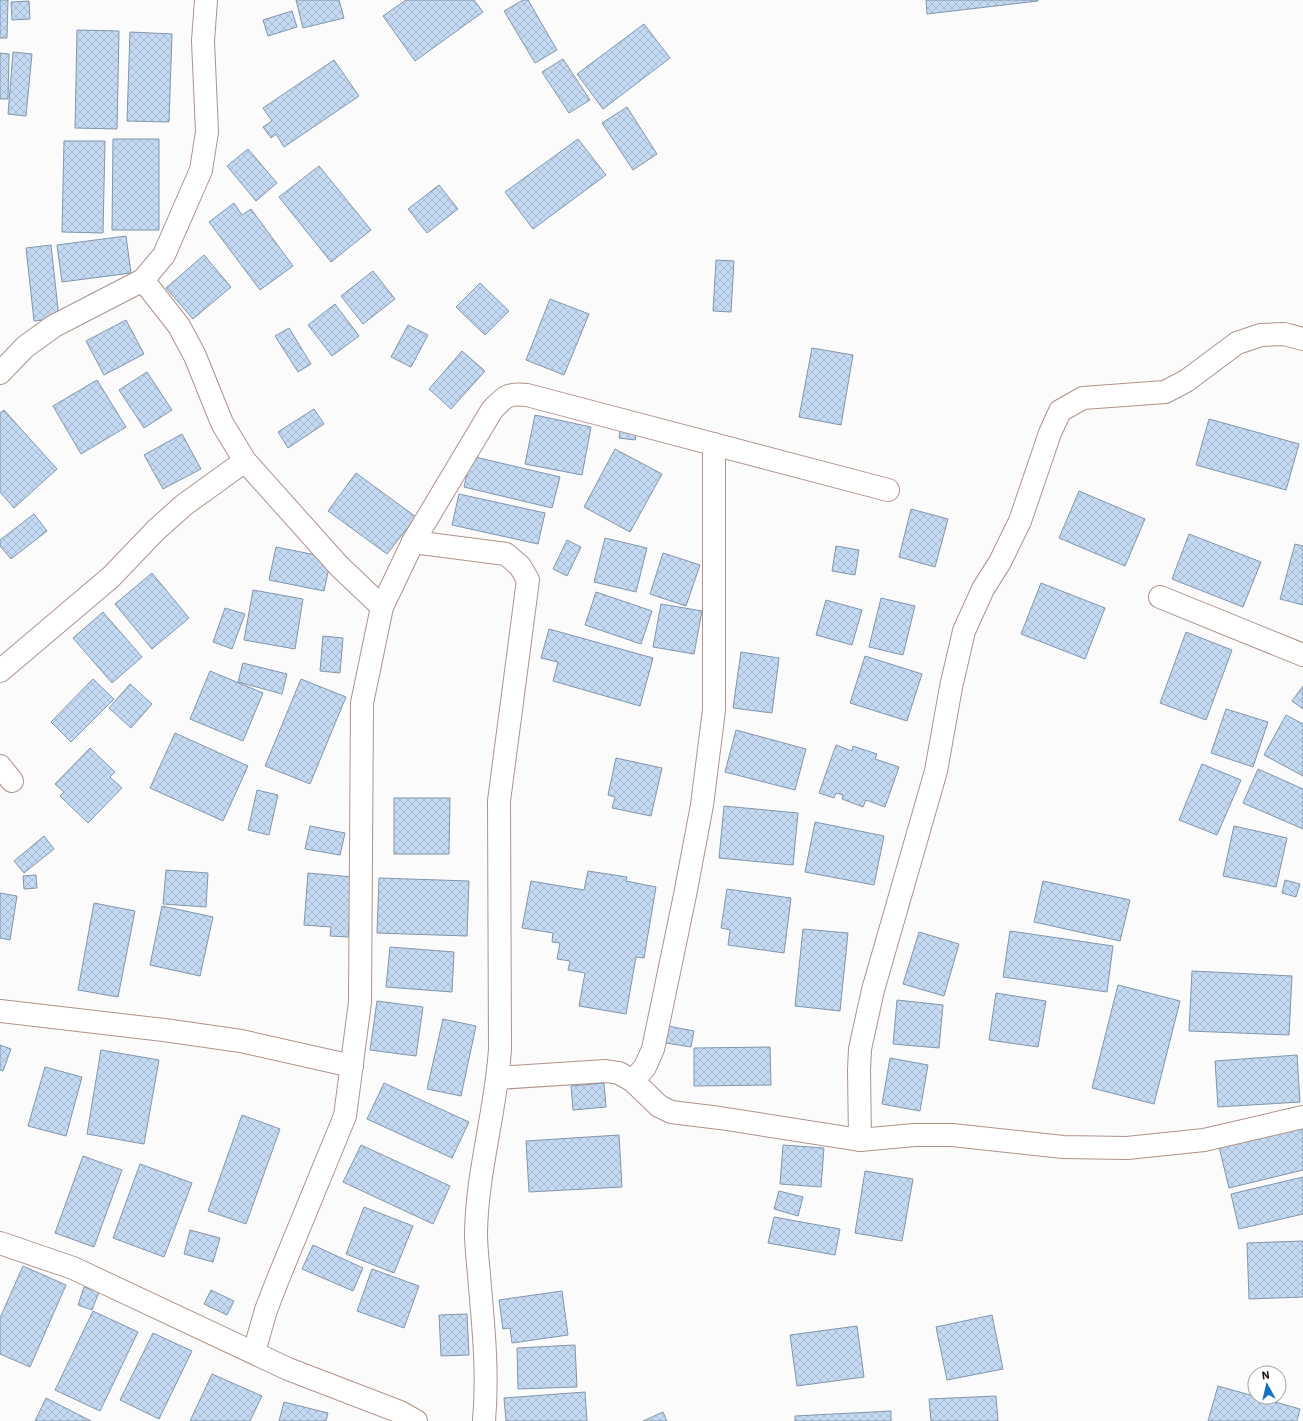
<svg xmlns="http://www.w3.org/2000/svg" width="1303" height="1421" viewBox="0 0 1303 1421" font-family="'IBM Plex Sans',sans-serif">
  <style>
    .building { fill: url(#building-cross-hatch); stroke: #8296ab }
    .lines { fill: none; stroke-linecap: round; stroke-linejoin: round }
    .minor-casing { stroke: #b09288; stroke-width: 24 }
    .minor { stroke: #fff; stroke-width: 22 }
  </style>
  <defs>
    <pattern id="building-cross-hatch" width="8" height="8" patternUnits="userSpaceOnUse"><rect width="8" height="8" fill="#c4daf3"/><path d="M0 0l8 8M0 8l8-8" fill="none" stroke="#a8bad0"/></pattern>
  </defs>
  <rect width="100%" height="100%" fill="#fbfbfb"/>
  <g class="building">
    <polygon points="0,0 8,0 7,38 0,38"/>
    <polygon points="296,0 339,0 344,18 303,28"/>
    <polygon points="406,0 474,0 483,12 415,61 383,16"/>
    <polygon points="523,0 528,0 557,50 535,63 504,11"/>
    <polygon points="926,0 1038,0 1038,1 927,14"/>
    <polygon points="29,1 30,19 12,20 11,2"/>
    <polygon points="292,11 297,27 268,36 263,20"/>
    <polygon points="644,24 670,58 603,109 577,74"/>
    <polygon points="77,30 119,31 117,129 75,128"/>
    <polygon points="130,32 172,34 169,122 127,121"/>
    <polygon points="13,52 32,54 26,116 8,114"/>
    <polygon points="0,53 9,54 8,99 0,99"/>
    <polygon points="563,59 590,100 569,113 542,72"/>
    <polygon points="334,60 359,96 284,147 276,134 271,138 263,127 272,121 263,108"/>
    <polygon points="627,107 657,154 633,170 602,123"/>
    <polygon points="113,139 159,139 159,230 112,230"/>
    <polygon points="578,139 606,175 533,229 505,192"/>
    <polygon points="64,141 105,141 103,233 62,232"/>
    <polygon points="248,149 277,183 256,201 227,166"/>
    <polygon points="319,166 371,230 331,262 279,197"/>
    <polygon points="439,185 458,209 427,233 408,209"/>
    <polygon points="234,203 242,215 251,209 293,266 260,290 209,222"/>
    <polygon points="126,236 131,273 62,282 57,245"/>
    <polygon points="51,245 59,318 34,321 26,248"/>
    <polygon points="204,255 231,287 193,319 166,288"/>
    <polygon points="716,260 734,261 731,312 713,311"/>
    <polygon points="373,271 395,299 363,324 341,296"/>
    <polygon points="480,283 509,311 485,335 456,307"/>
    <polygon points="550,299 589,314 564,375 526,360"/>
    <polygon points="335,304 359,336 332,356 308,325"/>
    <polygon points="126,320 144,354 104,375 86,341"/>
    <polygon points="408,325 428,335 411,367 391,357"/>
    <polygon points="289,328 311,364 298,372 275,336"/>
    <polygon points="812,348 853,355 841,425 799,417"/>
    <polygon points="462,351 485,371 451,409 429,389"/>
    <polygon points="147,372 172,410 144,428 119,390"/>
    <polygon points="97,380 126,427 81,454 53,406"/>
    <polygon points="314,409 324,424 288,448 278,432"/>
    <polygon points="4,410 57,469 14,508 0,492 0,413"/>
    <polygon points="535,415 591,427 582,475 525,464"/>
    <polygon points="1209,419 1299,444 1286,490 1196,465"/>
    <polygon points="621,423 638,426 635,440 619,438"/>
    <polygon points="182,434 201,469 163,489 144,455"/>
    <polygon points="615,449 662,474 630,532 584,507"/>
    <polygon points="471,456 560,477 552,508 464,487"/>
    <polygon points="356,473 416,517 387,554 328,511"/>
    <polygon points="1079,491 1145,519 1125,566 1059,538"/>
    <polygon points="459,494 545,513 538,544 452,525"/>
    <polygon points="911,509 948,519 935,567 899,557"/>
    <polygon points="34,514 47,531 11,559 0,546 0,540"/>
    <polygon points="1189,534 1261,562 1243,607 1172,579"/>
    <polygon points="605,538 647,548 636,592 594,582"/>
    <polygon points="567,540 581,547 567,576 553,569"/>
    <polygon points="1295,544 1303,546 1303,605 1280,599"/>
    <polygon points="836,546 859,550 855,575 832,571"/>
    <polygon points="276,547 331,558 324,591 269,580"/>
    <polygon points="663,553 700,565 686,606 650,594"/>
    <polygon points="152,573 189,618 152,649 115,604"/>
    <polygon points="1041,583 1105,608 1085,659 1021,634"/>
    <polygon points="253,590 303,599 295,649 244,640"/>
    <polygon points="596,592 652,611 641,644 585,625"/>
    <polygon points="881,598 915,606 903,655 869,647"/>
    <polygon points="826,600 862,610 852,645 816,635"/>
    <polygon points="661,604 702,611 694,654 653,647"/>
    <polygon points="225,608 245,614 232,649 213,642"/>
    <polygon points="103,612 142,657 112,683 73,638"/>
    <polygon points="549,629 653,658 640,706 553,681 558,662 541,658"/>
    <polygon points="1186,632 1232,650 1206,720 1160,703"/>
    <polygon points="323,636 343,638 340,673 320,671"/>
    <polygon points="741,652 779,658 772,713 733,708"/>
    <polygon points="865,656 922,674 907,721 850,703"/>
    <polygon points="243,663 287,674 282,694 238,682"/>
    <polygon points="210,671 263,693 243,741 190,719"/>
    <polygon points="93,679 114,699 71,742 51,722"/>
    <polygon points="301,679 346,697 310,784 265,766"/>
    <polygon points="130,684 152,704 131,728 109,708"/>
    <polygon points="1303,686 1303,709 1292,701"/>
    <polygon points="1226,709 1268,722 1253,767 1211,753"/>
    <polygon points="1286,715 1303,724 1303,776 1264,755"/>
    <polygon points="736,730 806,749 795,790 725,772"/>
    <polygon points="175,733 248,766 223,821 150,788"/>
    <polygon points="836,745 852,751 853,746 877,754 875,759 899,767 885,807 866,800 863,807 842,799 843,795 836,793 834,798 819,793"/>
    <polygon points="90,748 115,772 110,777 122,788 88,823 60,796 64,792 55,784"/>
    <polygon points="616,758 662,768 651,816 612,808 615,797 608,795"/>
    <polygon points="1202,764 1241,780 1217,835 1179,820"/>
    <polygon points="1258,769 1303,789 1303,829 1243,803"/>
    <polygon points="257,790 278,795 269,835 248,830"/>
    <polygon points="394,798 450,798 449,854 394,854"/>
    <polygon points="724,806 798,813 793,865 719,858"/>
    <polygon points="815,822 884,836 874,885 805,872"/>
    <polygon points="310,826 345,833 340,855 305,849"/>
    <polygon points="1234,826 1287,838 1276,887 1223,876"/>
    <polygon points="44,836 54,849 24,873 14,861"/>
    <polygon points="166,870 208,873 206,907 163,904"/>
    <polygon points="588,871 627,877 626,881 656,887 644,958 636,957 626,1014 579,1006 585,973 568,970 570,961 557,959 560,943 552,942 553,933 522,928 531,881 584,890"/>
    <polygon points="308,873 353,877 348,937 330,936 331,927 304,925"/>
    <polygon points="36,875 37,888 24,889 23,876"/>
    <polygon points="379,878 469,881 467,936 377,933"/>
    <polygon points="1285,880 1300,884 1296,897 1282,893"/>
    <polygon points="1043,881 1130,900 1120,941 1034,922"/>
    <polygon points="727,889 791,898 784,953 728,945 730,930 721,928"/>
    <polygon points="0,893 17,896 10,940 0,938"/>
    <polygon points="94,903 135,911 118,997 78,990"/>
    <polygon points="162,906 213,917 200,976 150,965"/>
    <polygon points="803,929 848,933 840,1011 795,1006"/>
    <polygon points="1010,931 1113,946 1107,992 1003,977"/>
    <polygon points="919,932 959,944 944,996 903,984"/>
    <polygon points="390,947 454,952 452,992 386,987"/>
    <polygon points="1192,971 1292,976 1289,1035 1189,1031"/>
    <polygon points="1118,985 1180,1001 1154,1104 1092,1088"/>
    <polygon points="996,993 1046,1001 1038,1047 989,1040"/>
    <polygon points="897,1000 943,1005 939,1048 893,1044"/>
    <polygon points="377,1001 423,1007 416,1056 370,1050"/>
    <polygon points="443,1019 476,1026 461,1096 427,1089"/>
    <polygon points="668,1026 694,1031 691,1047 666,1043"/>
    <polygon points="0,1045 11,1049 3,1071 0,1070"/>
    <polygon points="770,1047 771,1085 694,1086 694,1048"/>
    <polygon points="101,1050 159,1060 144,1144 87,1134"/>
    <polygon points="1297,1055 1300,1102 1218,1107 1215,1061"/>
    <polygon points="890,1058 928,1065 920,1111 882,1104"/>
    <polygon points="45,1067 82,1077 66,1136 28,1126"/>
    <polygon points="384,1083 469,1122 452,1158 367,1119"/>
    <polygon points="604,1083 606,1107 573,1110 571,1086"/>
    <polygon points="242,1115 280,1129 246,1224 208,1211"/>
    <polygon points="1303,1128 1303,1170 1229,1188 1219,1147"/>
    <polygon points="619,1135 622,1187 529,1192 526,1141"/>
    <polygon points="361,1145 450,1186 433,1224 343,1182"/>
    <polygon points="783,1145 824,1148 821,1187 780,1184"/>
    <polygon points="83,1156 122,1170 94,1247 55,1233"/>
    <polygon points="140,1164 192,1183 164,1257 113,1238"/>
    <polygon points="865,1171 913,1179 902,1241 855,1233"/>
    <polygon points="1303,1177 1303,1214 1239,1229 1231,1194"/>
    <polygon points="779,1191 803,1197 798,1216 774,1209"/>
    <polygon points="364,1207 413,1226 394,1273 346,1254"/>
    <polygon points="774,1217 840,1229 835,1255 768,1243"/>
    <polygon points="190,1230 220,1238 213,1262 184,1254"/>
    <polygon points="1303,1241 1303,1297 1249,1299 1247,1243"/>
    <polygon points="313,1245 363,1268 353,1291 302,1269"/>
    <polygon points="23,1266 66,1285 30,1367 0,1354 0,1318"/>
    <polygon points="372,1269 419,1286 404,1328 357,1311"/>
    <polygon points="84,1287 99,1292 92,1310 78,1305"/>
    <polygon points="211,1290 234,1301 227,1315 204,1304"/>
    <polygon points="562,1291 568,1335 512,1343 510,1328 503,1329 499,1300"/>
    <polygon points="93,1311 138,1332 100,1411 55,1390"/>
    <polygon points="467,1314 469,1355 441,1356 439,1315"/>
    <polygon points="992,1315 1003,1369 947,1380 936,1327"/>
    <polygon points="857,1326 864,1377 797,1386 790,1335"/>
    <polygon points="153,1333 192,1351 159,1419 120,1400"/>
    <polygon points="575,1345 577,1387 518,1389 517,1348"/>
    <polygon points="212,1374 262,1396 250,1421 190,1421"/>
    <polygon points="1218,1386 1300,1409 1297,1421 1208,1421"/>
    <polygon points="585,1392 587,1421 506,1421 504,1398"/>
    <polygon points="996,1396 998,1421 931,1421 929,1399"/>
    <polygon points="46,1398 91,1421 35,1421"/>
    <polygon points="284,1402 328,1413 326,1421 279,1421"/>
    <polygon points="891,1411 891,1421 795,1421 795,1416"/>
    <polygon points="663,1412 667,1421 643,1421"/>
  </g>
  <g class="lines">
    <defs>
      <g id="minor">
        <polyline points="143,280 179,326 195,356 222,423 245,461 339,566 382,607"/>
        <polyline points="1303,339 1284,334 1261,335 1237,343 1186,381 1165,392 1083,398 1060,411 1050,433 1020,521 1000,562 983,589 964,631 951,687 936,771 873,990 860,1049 859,1070 860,1140 914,1135 952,1135 1063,1147 1127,1148 1204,1140 1303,1117"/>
        <polyline points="0,373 25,347 54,326 143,280 164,255 201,170 207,132 203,41 206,0"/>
        <path d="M413 542 506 554 520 566 528 580 499 801 500 1049C496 1111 477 1171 476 1233 476 1251 479 1270 480 1287 484 1332 488 1376 484 1421"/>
        <polyline points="1160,597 1303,655"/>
        <polyline points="0,671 111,577 156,530 184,505 245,461"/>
        <polyline points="0,766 12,781"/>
        <polyline points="0,1011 164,1030 241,1041 352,1066"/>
        <polyline points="498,1078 606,1071 619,1073 633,1081 659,1106 671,1112 720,1118 860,1140"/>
        <polyline points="633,1081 645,1067 653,1049 685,895 702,805 714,710 714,444"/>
        <polyline points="0,1243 73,1268 288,1369 400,1412 416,1421"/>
        <path d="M254 1352 266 1310 278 1279 345 1116 360 1002 362 703 382 607 413 542 492 410C505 396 508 393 527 395L888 490"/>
      </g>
    </defs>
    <use href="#minor" class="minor-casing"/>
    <use href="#minor" class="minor"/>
  </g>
  <g transform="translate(1267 1385) rotate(352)"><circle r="19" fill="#ffffff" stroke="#a8a3a2"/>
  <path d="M0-3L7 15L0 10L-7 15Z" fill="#1972bf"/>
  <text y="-6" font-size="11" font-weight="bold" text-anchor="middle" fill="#251a16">N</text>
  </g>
</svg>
